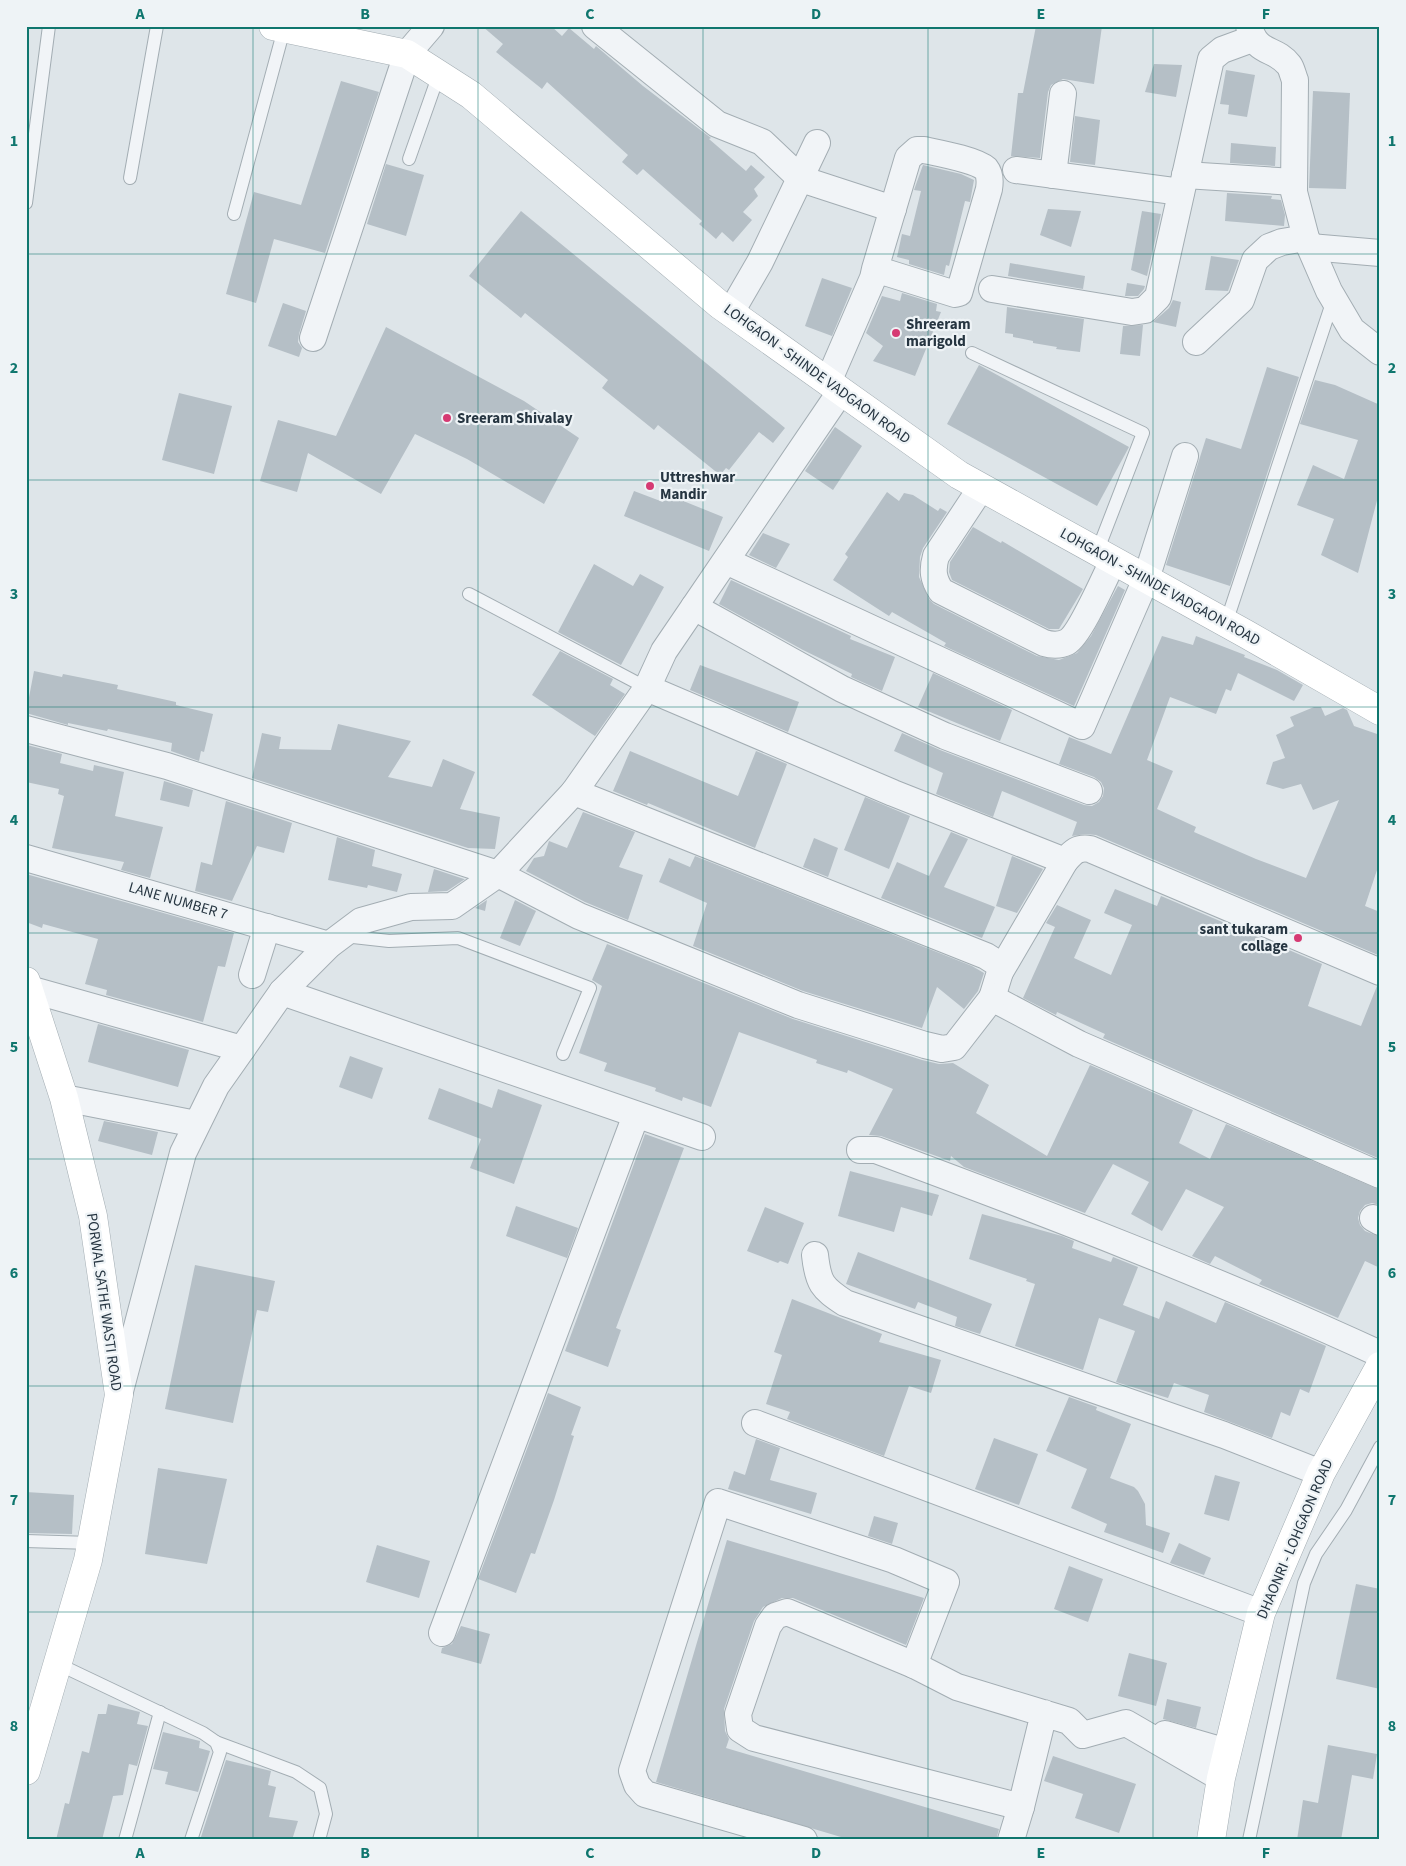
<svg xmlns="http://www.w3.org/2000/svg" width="1406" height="1866" viewBox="0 0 1406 1866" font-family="'Source Sans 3',sans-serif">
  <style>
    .building { fill: #b5bfc6 }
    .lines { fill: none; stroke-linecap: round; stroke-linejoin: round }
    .lane-casing { stroke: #a3adb3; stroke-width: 14 }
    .street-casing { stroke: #a3adb3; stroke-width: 28 }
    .secondary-casing { stroke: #a3adb3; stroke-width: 29 }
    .lane { stroke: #f1f4f7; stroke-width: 12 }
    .street { stroke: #f1f4f7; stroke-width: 26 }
    .secondary { stroke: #fff; stroke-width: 28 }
    .grid { fill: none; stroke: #0f766e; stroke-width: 1; stroke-opacity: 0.55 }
    .poi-dot { fill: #d63a73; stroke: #eef3f6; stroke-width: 2 }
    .labels { text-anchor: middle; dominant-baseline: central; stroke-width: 4.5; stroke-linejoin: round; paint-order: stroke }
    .poi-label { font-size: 15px; font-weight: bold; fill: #263541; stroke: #eef3f6; text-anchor: start }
    .street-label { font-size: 15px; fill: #263541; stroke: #eef3f6 }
    .neatline { fill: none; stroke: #0f766e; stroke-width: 2 }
    .grid-label { font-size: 16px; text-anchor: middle; font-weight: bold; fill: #0f766e }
  </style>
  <rect width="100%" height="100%" fill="#dee5e9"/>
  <g class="building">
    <polygon points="482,26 551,26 562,36 569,28 594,49 596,46 643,86 711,138 709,139 746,171 751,165 765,177 754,189 758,196 743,212 752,220 733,242 722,232 716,239 699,224 702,221 643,169 637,175 622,162 628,155 547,82 542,89 496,52 503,44"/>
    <polygon points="1036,26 1102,26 1094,84 1063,79 1051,85 1048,92 1040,158 1011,156 1018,93 1023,93"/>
    <polygon points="1154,64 1182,65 1176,97 1145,92"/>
    <polygon points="1226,70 1255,75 1247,117 1228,114 1229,105 1220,104"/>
    <polygon points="341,81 379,92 325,253 274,239 256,303 226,294 254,192 301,205"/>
    <polygon points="1313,91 1350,93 1346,189 1309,188"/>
    <polygon points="1075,116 1100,120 1095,165 1070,162"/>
    <polygon points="1231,143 1276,147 1275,166 1230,163"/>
    <polygon points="386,164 424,175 406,236 367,224"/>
    <polygon points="923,165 961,174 974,180 970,202 965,201 949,266 946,265 944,275 909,264 909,260 897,257 902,234 910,236 921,191 914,190"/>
    <polygon points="1227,193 1272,196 1271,199 1281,200 1285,215 1284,226 1225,221"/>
    <polygon points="1048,209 1081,211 1071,247 1040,235"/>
    <polygon points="521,211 785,428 773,443 759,432 729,470 726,468 720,475 658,425 654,430 602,388 608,380 525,313 521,318 469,276"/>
    <polygon points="1142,211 1161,214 1147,276 1131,270"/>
    <polygon points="1211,256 1239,260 1228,291 1205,290"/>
    <polygon points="1010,263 1085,276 1083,289 1008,276"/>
    <polygon points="822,278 852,288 832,336 805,326"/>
    <polygon points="1127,283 1145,286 1144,289 1138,296 1125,296"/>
    <polygon points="902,293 937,304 936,311 941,312 915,376 873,361 883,346 866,333 882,296 900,301"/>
    <polygon points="1173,300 1181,302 1176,327 1153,322 1169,308"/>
    <polygon points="283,303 306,311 299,334 298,342 302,348 299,357 268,346"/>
    <polygon points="1007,307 1084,319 1080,352 1056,349 1057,347 1033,343 1033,341 1013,337 1013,334 1005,333"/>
    <polygon points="1143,325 1140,356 1120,354 1123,326"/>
    <polygon points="386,327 524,401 579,438 544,504 467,459 415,434 381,494 308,453 297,492 260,481 278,420 336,436"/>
    <polygon points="979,365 1129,447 1097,506 947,424"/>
    <polygon points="1267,367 1299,377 1230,586 1166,565 1206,438 1241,449"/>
    <polygon points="1315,380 1335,385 1380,405 1380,489 1358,573 1321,555 1334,519 1297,505 1313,465 1344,479 1358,440 1300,424"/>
    <polygon points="179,393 232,406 214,474 162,460"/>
    <polygon points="835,427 862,446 833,490 805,471"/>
    <polygon points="634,491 663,502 666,494 723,517 709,551 624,516"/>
    <polygon points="887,492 899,501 904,493 913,495 938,511 940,508 947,512 923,548 920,557 919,577 929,599 934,604 1037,656 1059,660 1077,653 1091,636 1118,586 1125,590 1074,706 944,646 946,643 892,612 889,616 833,580 848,557 845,554"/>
    <polygon points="973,527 1001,543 1002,541 1083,589 1059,629 1049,629 952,580 949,572 950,562"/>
    <polygon points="763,533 790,544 776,568 749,555"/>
    <polygon points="594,564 633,586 640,574 664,587 621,665 558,632"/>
    <polygon points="731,580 851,636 850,639 895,657 882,691 851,677 852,674 803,650 719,604"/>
    <polygon points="1162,636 1193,645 1196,636 1245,655 1244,657 1277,670 1303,685 1294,701 1238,673 1231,691 1226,689 1216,714 1170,697 1147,760 1173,771 1157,809 1196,827 1194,832 1256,859 1306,878 1339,800 1313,810 1301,784 1283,789 1266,784 1273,762 1285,758 1276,735 1294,726 1290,717 1314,707 1321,707 1325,716 1343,708 1347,710 1354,726 1380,735 1380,861 1365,906 1380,912 1378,955 1096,835 1085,834 1072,836 1077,822 1002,791 993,817 936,794 943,773 894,751 902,733 940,750 1084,805 1092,806 1099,802 1103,796 1104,788 1101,782 1094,777 1059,764 1069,737 1111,754"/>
    <polygon points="560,651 613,679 610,685 625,694 595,736 532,695"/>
    <polygon points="700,665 799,702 788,732 690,690"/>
    <polygon points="34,671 62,677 63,674 118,685 117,689 176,702 176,705 213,714 204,752 201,751 199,761 171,751 172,743 108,729 107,731 68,723 68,725 26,713"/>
    <polygon points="933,673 1012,710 1000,741 918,707"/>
    <polygon points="338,724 411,741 388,777 432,787 443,759 475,772 460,809 500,817 495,849 468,848 252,778 262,733 281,737 279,749 331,750"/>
    <polygon points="27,745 62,754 60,763 93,771 94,765 124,772 115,816 163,827 150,878 121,870 124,862 52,848 64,796 58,794 59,789 26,782"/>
    <polygon points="630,751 738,796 756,751 787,764 755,848 648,803 647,805 613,791"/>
    <polygon points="164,781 193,790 189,807 160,800"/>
    <polygon points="865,797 910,816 889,869 844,850"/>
    <polygon points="226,801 292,823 284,853 257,846 232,901 195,891 201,862 212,865"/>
    <polygon points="583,812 635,832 619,867 643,875 628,920 585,902 526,871 534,858 544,856 549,841 567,848"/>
    <polygon points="951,832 968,839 944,887 995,907 982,938 881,898 897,862 929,876"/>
    <polygon points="337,837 375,850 372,866 402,874 397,892 368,885 367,888 328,880"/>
    <polygon points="814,838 838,848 828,877 803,867"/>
    <polygon points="695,856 972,966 984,973 978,991 964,1009 937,987 922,1028 803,991 693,946 707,903 659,882 669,858 690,867"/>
    <polygon points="1012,856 1043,869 1017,913 996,906"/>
    <polygon points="434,869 464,879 465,879 447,891 428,892"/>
    <polygon points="26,874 234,933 225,967 218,966 203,1022 106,995 107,990 85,984 98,939 43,924 42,928 26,922"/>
    <polygon points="1115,889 1157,906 1161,896 1322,964 1308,1006 1361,1026 1377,986 1380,987 1380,1159 1103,1038 1105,1034 1057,1012 1056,1015 1023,998 1055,927 1046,923 1057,905 1091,920 1074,958 1111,975 1132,925 1104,913"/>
    <polygon points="487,900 485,911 475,908"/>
    <polygon points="515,900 536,911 520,946 500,938"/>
    <polygon points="607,944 793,1019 922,1060 939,1064 953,1063 989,1085 976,1113 1047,1156 1090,1065 1193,1110 1179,1143 1210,1159 1226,1124 1380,1190 1380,1205 1372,1203 1365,1205 1360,1211 1358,1218 1360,1225 1365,1231 1380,1237 1380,1268 1365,1261 1338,1318 1259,1284 1262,1280 1215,1256 1210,1264 1192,1256 1224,1207 1186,1189 1162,1231 1131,1214 1149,1182 1113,1164 1085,1213 964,1167 951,1156 950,1161 881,1136 869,1135 893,1089 848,1070 847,1073 816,1063 817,1060 739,1032 711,1107 683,1097 682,1101 655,1091 656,1088 604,1071 607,1063 579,1053 602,986 592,980"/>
    <polygon points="98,1024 189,1050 178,1087 88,1062"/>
    <polygon points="350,1056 383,1068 372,1099 339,1087"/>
    <polygon points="439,1088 492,1108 498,1089 542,1105 514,1184 470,1168 481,1139 428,1119"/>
    <polygon points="104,1121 158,1132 152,1155 98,1141"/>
    <polygon points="645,1134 684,1148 616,1328 621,1330 608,1367 565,1351"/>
    <polygon points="850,1171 939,1195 932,1216 901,1207 894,1232 838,1216"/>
    <polygon points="516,1206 578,1228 567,1258 506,1236"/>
    <polygon points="765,1207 804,1223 788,1264 780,1261 778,1263 747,1251"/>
    <polygon points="982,1214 1062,1236 1074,1241 1072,1248 1111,1262 1113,1257 1138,1267 1123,1305 1159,1319 1166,1301 1216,1323 1225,1302 1326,1346 1309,1393 1300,1389 1290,1416 1281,1412 1272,1438 1204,1412 1209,1395 1174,1383 1168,1398 1116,1382 1135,1331 1099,1318 1083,1370 1015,1346 1035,1284 1026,1281 1027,1279 969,1259"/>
    <polygon points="858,1252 992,1304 980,1334 955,1326 957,1317 918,1302 915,1309 846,1284"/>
    <polygon points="195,1265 275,1281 268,1312 257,1310 233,1423 165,1409"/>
    <polygon points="792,1299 882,1334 879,1342 941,1360 931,1393 909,1386 884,1456 787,1419 790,1412 766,1404 782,1355 774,1352"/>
    <polygon points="548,1393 581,1407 571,1435 574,1436 554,1500 535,1554 531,1553 516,1593 478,1579"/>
    <polygon points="1069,1397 1097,1407 1096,1410 1131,1424 1110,1478 1134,1487 1138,1491 1145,1504 1146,1525 1170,1533 1163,1553 1104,1532 1107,1524 1071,1508 1087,1469 1046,1451"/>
    <polygon points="994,1438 1038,1454 1019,1505 975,1489"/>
    <polygon points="756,1439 780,1448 770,1480 817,1493 811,1514 728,1489 734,1471 745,1475"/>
    <polygon points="158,1468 227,1479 207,1564 145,1554"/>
    <polygon points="1215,1475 1240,1482 1229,1521 1204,1514"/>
    <polygon points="26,1492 74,1495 72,1534 26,1533"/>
    <polygon points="874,1516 898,1523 892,1544 868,1536"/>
    <polygon points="727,1540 924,1598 906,1645 793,1598 782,1598 763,1607 754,1621 724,1709 725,1731 729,1739 726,1748 999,1829 996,1840 851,1840 656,1782"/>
    <polygon points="1179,1543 1211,1558 1204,1575 1170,1563"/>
    <polygon points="377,1545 430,1561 419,1598 366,1582"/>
    <polygon points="1069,1566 1103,1579 1088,1622 1054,1609"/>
    <polygon points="1356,1584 1380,1589 1380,1689 1336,1679"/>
    <polygon points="461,1626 490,1634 481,1664 441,1653 442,1648 452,1644"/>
    <polygon points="1129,1653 1167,1663 1156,1706 1118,1696"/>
    <polygon points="1167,1699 1201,1707 1196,1728 1163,1719"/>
    <polygon points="108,1704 140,1712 137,1724 148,1726 137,1766 129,1764 123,1795 113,1796 102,1840 56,1840 65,1803 69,1804 82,1751 89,1753 98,1714 106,1714"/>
    <polygon points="163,1732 200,1741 199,1748 210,1751 198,1792 165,1784 168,1772 153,1769"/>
    <polygon points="1328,1745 1377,1754 1373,1779 1352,1775 1341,1840 1297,1840 1303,1800 1318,1803"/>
    <polygon points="1053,1756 1136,1784 1119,1833 1075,1818 1083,1794 1044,1781"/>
    <polygon points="226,1760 271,1771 268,1785 276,1787 269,1817 298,1821 292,1840 200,1840"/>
  </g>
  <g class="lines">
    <defs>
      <g id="lane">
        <polyline points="409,159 439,74"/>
        <polyline points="130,178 157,26"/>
        <polyline points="26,203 49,26"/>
        <polyline points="234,214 284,29"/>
        <polyline points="972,353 1143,433 1097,552"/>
        <polyline points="469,594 647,688"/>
        <polyline points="1226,623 1333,300"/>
        <polyline points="344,936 389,941 458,938 590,988 563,1054"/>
        <polyline points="26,1541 91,1543"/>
        <polyline points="58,1664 203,1733 216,1742 220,1752 191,1840"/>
        <polyline points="216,1742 296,1772 320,1788 326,1814 319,1840"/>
        <polyline points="125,1840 160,1712"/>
        <polyline points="1249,1840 1304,1583 1316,1554 1346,1510 1380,1447"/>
      </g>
      <g id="street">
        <polyline points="595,26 717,124 762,142 801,179 893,209"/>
        <path d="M1249 26C1257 56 1274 46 1289 65 1292 69 1293 76 1295 80L1294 192 1306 238 1329 291 1352 330 1380 352"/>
        <polyline points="1016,170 1181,192"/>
        <polyline points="1053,175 1063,94"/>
        <polyline points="1185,175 1294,182"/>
        <polyline points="1310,247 1380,253"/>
        <polyline points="992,289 1132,312 1145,310 1158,297 1211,59 1222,50 1252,39"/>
        <polyline points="731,312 760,262 817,143"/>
        <polyline points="313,338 407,54 431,26"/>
        <polyline points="1196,342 1241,300 1255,260 1269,247 1282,242 1306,238"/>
        <path d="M828 382 873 278 875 269 908 158 917 150H924C938 153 976 160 986 169 990 174 990 183 989 189L959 293 955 294 875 269"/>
        <path d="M981 488 936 556C932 570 933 579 941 591L1044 643C1051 645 1059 646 1067 642 1080 635 1105 577 1113 561"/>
        <polyline points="726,561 1082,726 1146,579 1185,456"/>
        <polyline points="694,607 842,689 945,736 1089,791"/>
        <path d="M647 688 893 793 1065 861C1073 852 1077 847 1090 849L1380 972"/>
        <polyline points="26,729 167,766 498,874 579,916 798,1005 925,1045 942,1049 954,1047 992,998 1079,1044 1380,1175"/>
        <polyline points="574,792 986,956 997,963 1000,972 992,998"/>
        <polyline points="26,858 329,945"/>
        <polyline points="1000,972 1065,861"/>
        <polyline points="252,975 267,927"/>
        <polyline points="29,989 242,1049"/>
        <polyline points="282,992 702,1137"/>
        <polyline points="64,1098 196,1124"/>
        <path d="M860 1150H876C1046 1213 1215 1278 1380 1354"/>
        <polyline points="1373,1218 1380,1222"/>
        <path d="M815 1255C818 1283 822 1288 845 1303L1224 1435 1321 1473"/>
        <polyline points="119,1395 183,1153 216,1086 282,992 329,945 361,921 411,907 452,906 498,874 574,792 647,688 664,651 841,391"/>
        <polyline points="755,1423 1261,1613"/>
        <polyline points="442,1633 636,1115"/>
        <polyline points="1044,1713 1021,1807 754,1738 740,1729 738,1714 768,1626 775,1616 787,1612 914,1665 957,1687 1069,1721 1083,1735 1126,1723 1221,1778"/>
        <polyline points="1165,1734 1227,1752"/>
        <polyline points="804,1840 645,1794 637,1785 632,1771 718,1502 894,1560 946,1582 914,1665"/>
        <polyline points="1011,1840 1021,1807"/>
      </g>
      <g id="secondary">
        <polyline points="273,26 407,54 471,95 720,305 959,475 1246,634 1380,711"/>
        <polyline points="26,981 64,1098 93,1216 119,1395 88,1560 26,1771"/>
        <polyline points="1211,1840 1221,1778 1261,1613 1321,1473 1380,1366"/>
      </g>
    </defs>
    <use href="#lane" class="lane-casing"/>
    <use href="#street" class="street-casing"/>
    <use href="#secondary" class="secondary-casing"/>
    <use href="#lane" class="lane"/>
    <use href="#street" class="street"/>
    <use href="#secondary" class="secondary"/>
  </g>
  <path class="grid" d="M253 26V1840M478 26V1840M703 26V1840M928 26V1840M1153 26V1840M26 254H1380M26 480H1380M26 707H1380M26 933H1380M26 1159H1380M26 1386H1380M26 1612H1380"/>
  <g class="poi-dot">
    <circle cx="896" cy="333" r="5"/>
    <circle cx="447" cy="418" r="5"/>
    <circle cx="650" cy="486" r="5"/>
    <circle cx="1298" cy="938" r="5"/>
  </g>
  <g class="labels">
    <g class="poi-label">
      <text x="906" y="324">Shreeram<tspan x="906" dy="17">marigold</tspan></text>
      <text x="457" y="418">Sreeram Shivalay</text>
      <text x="660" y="477">Uttreshwar<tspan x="660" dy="17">Mandir</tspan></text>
      <text x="1288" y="929" text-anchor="end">sant tukaram<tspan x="1288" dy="17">collage</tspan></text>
    </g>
    <g class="street-label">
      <text transform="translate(817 374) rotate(36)">LOHGAON - SHINDE VADGAON ROAD</text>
      <text transform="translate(1160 587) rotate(29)">LOHGAON - SHINDE VADGAON ROAD</text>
      <text transform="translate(178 901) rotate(16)">LANE NUMBER 7</text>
      <text transform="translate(104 1302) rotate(82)">PORWAL SATHE WASTI ROAD</text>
      <text transform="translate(1295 1539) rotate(-67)">DHAONRI - LOHGAON ROAD</text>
    </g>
  </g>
  <rect width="1406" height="1866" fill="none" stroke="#eef3f6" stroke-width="55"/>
  <rect x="28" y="28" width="1350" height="1810" class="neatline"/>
  <g class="grid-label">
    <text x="140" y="19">A</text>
    <text x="365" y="19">B</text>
    <text x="590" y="19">C</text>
    <text x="816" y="19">D</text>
    <text x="1041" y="19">E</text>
    <text x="1266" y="19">F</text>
    <text x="14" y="146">1</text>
    <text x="1392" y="146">1</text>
    <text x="14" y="373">2</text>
    <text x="1392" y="373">2</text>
    <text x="14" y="599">3</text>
    <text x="1392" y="599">3</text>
    <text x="14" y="825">4</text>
    <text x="1392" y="825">4</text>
    <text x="14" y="1052">5</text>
    <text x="1392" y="1052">5</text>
    <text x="14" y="1278">6</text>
    <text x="1392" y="1278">6</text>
    <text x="14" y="1505">7</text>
    <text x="1392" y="1505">7</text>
    <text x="14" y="1731">8</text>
    <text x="1392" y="1731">8</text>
    <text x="140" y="1858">A</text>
    <text x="365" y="1858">B</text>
    <text x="590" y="1858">C</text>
    <text x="816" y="1858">D</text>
    <text x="1041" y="1858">E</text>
    <text x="1266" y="1858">F</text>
  </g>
</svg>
